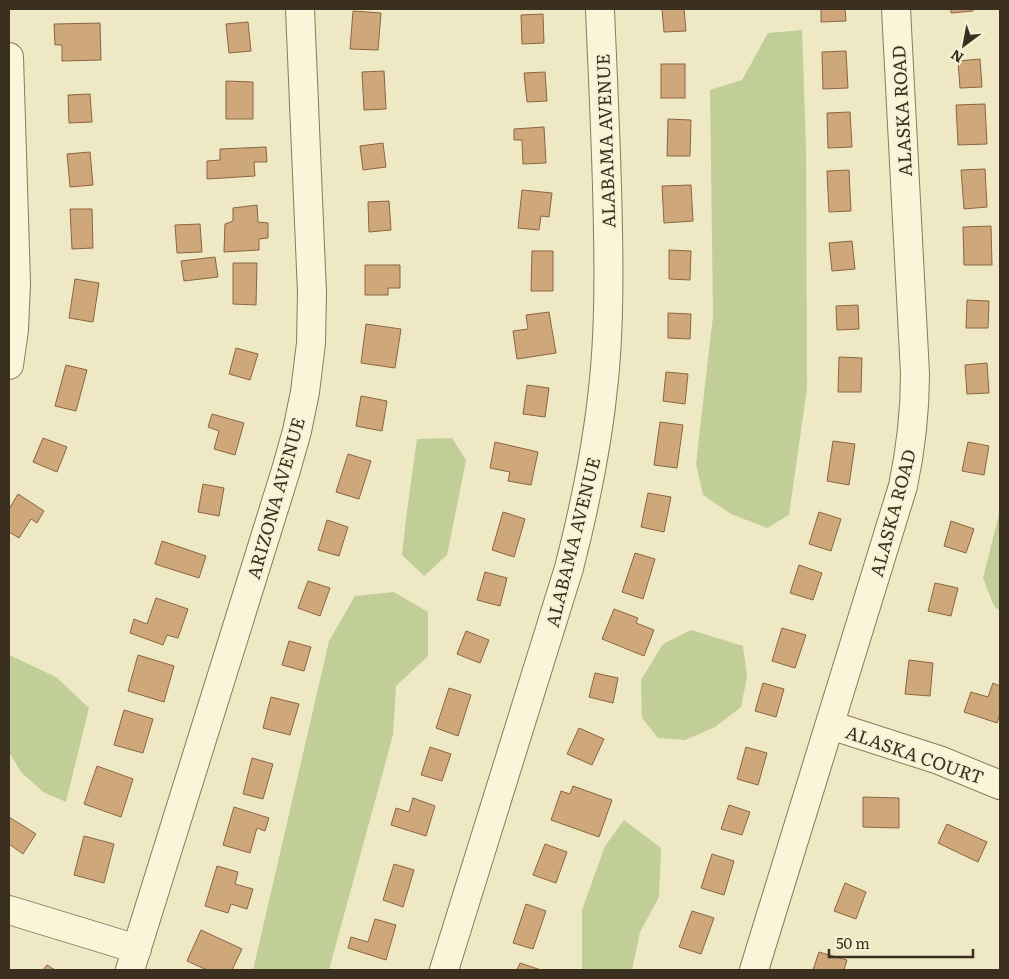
<svg xmlns="http://www.w3.org/2000/svg" width="1009" height="979" viewBox="0 0 1009 979" font-family="Literata,serif">
  <style>
    .green { fill: #c1ce98 }
    .building { fill: #cea77a; stroke: #8b6640 }
    .lines { fill: none; stroke-linecap: round; stroke-linejoin: round }
    .minor-casing { stroke: #8b7a5a; stroke-width: 30 }
    .minor { stroke: #faf4d9; stroke-width: 28 }
    .labels { text-anchor: middle; dominant-baseline: central; stroke-width: 4; stroke-linejoin: round; paint-order: stroke }
    .street-label { font-size: 18px; fill: #3b2f1f; stroke: #f6f1d5 }
  </style>
  <rect width="100%" height="100%" fill="#efe8c5"/>
  <g class="green">
    <polygon points="802,30 806,148 807,388 789,515 767,528 731,514 703,495 696,464 713,316 710,90 742,80 768,33"/>
    <polygon points="452,438 466,460 447,555 424,576 402,555 406,518 417,439"/>
    <polygon points="1000,510 1000,611 994,606 983,578"/>
    <polygon points="394,592 428,612 428,656 396,686 393,735 329,970 253,970 329,641 355,596"/>
    <polygon points="691,630 743,646 747,677 741,707 715,727 685,740 658,738 642,718 641,680 663,644"/>
    <polygon points="9,655 56,677 89,708 66,802 43,792 21,772 9,752"/>
    <polygon points="624,820 661,848 659,897 640,932 632,970 582,970 582,910 605,846"/>
  </g>
  <g class="building">
    <polygon points="662,9 684,9 686,31 664,32"/>
    <polygon points="821,9 845,9 846,21 821,22"/>
    <polygon points="951,9 973,9 973,11 951,13"/>
    <polygon points="353,11 381,13 378,50 350,49"/>
    <polygon points="543,14 544,43 522,44 521,15"/>
    <polygon points="248,22 251,51 229,53 226,24"/>
    <polygon points="100,23 101,60 62,61 62,45 55,45 54,24"/>
    <polygon points="846,51 848,88 823,89 822,52"/>
    <polygon points="980,59 982,87 960,88 958,61"/>
    <rect x="661" y="64" width="24" height="34"/>
    <polygon points="384,71 386,109 364,110 362,72"/>
    <polygon points="545,72 547,101 527,102 524,73"/>
    <polygon points="226,81 253,82 253,119 226,119"/>
    <polygon points="90,94 92,122 69,123 68,95"/>
    <polygon points="985,104 987,144 958,145 956,105"/>
    <polygon points="850,112 852,147 828,148 827,113"/>
    <polygon points="668,119 691,120 690,156 667,156"/>
    <polygon points="544,127 546,163 523,164 522,140 514,140 514,129"/>
    <polygon points="383,143 386,167 363,170 360,146"/>
    <polygon points="266,147 267,162 254,162 255,176 207,179 207,161 220,160 220,149"/>
    <polygon points="90,152 93,185 70,187 67,154"/>
    <polygon points="985,169 987,207 964,209 961,170"/>
    <polygon points="849,170 851,211 829,212 827,171"/>
    <polygon points="691,185 693,221 664,223 662,186"/>
    <polygon points="522,190 552,193 549,217 541,216 539,230 518,228"/>
    <polygon points="389,201 391,230 369,232 368,202"/>
    <polygon points="257,205 258,222 268,223 268,238 259,239 259,250 224,252 225,224 233,221 233,208"/>
    <polygon points="70,209 92,209 93,248 72,249"/>
    <polygon points="200,224 202,252 177,253 175,225"/>
    <polygon points="991,226 992,265 964,265 963,227"/>
    <polygon points="852,241 855,269 832,271 829,243"/>
    <polygon points="669,250 691,251 690,280 669,279"/>
    <polygon points="532,251 553,251 553,291 531,291"/>
    <polygon points="215,257 218,277 184,281 181,261"/>
    <polygon points="233,263 257,263 256,305 233,304"/>
    <polygon points="365,265 400,265 400,288 388,288 388,295 365,295"/>
    <polygon points="75,279 99,283 93,322 69,318"/>
    <polygon points="967,300 989,301 988,328 966,328"/>
    <polygon points="858,305 859,329 837,330 836,306"/>
    <polygon points="549,312 556,353 517,359 513,331 528,329 526,315"/>
    <polygon points="668,313 691,314 690,339 668,338"/>
    <polygon points="366,324 401,329 395,368 361,363"/>
    <polygon points="236,348 258,354 250,380 229,374"/>
    <polygon points="839,357 862,358 861,392 838,392"/>
    <polygon points="987,363 989,393 967,394 965,365"/>
    <polygon points="66,365 87,370 76,411 55,406"/>
    <polygon points="666,372 688,374 685,404 663,401"/>
    <polygon points="527,385 549,388 545,417 523,414"/>
    <polygon points="361,396 387,401 382,431 356,426"/>
    <polygon points="212,414 244,423 235,455 214,449 219,431 208,427"/>
    <polygon points="660,422 683,425 677,468 654,465"/>
    <polygon points="43,438 67,447 57,472 33,462"/>
    <polygon points="833,441 855,444 849,485 827,481"/>
    <polygon points="495,442 538,452 531,485 508,481 510,472 490,468"/>
    <polygon points="968,442 989,446 984,475 962,471"/>
    <polygon points="348,454 371,461 359,499 336,492"/>
    <polygon points="203,484 224,488 219,516 198,512"/>
    <polygon points="648,493 671,497 664,532 641,527"/>
    <polygon points="18,494 44,511 37,523 31,519 19,538 9,532 9,509"/>
    <polygon points="503,512 525,519 514,557 492,550"/>
    <polygon points="819,512 841,519 831,551 809,544"/>
    <polygon points="327,520 348,527 339,556 318,550"/>
    <polygon points="951,521 974,529 966,553 944,546"/>
    <polygon points="162,541 206,556 199,578 155,564"/>
    <polygon points="635,553 655,559 643,599 622,592"/>
    <polygon points="799,565 822,573 813,600 790,593"/>
    <polygon points="485,572 507,578 500,606 477,600"/>
    <polygon points="308,581 330,588 320,616 298,608"/>
    <polygon points="935,583 958,588 951,616 928,611"/>
    <polygon points="156,598 188,609 178,638 167,635 163,645 130,633 134,619 147,624"/>
    <polygon points="614,609 638,618 636,623 654,630 644,656 602,639"/>
    <polygon points="782,628 806,635 795,668 772,661"/>
    <polygon points="466,631 489,640 480,663 457,654"/>
    <polygon points="289,641 311,647 304,671 282,665"/>
    <polygon points="138,655 174,666 164,702 128,691"/>
    <polygon points="909,660 933,663 930,696 905,694"/>
    <polygon points="595,673 618,678 613,703 589,697"/>
    <polygon points="763,683 784,689 776,717 755,711"/>
    <polygon points="993,683 1000,686 1000,713 997,723 964,712 971,692 988,697"/>
    <polygon points="449,688 471,695 458,736 436,728"/>
    <polygon points="271,697 299,704 290,735 263,728"/>
    <polygon points="124,710 153,719 143,753 114,745"/>
    <polygon points="579,728 604,739 592,765 567,754"/>
    <polygon points="430,747 451,754 442,781 421,775"/>
    <polygon points="746,747 767,753 758,785 737,779"/>
    <polygon points="252,758 273,764 263,799 243,794"/>
    <polygon points="97,766 133,779 121,817 84,804"/>
    <polygon points="573,786 612,800 599,837 551,820 561,791 570,794"/>
    <polygon points="863,797 899,798 899,828 863,827"/>
    <polygon points="413,798 435,806 426,836 391,825 396,808 409,812"/>
    <polygon points="729,805 750,812 742,835 721,829"/>
    <polygon points="234,807 269,818 265,831 257,828 250,853 223,845"/>
    <polygon points="9,817 36,834 23,854 9,844"/>
    <polygon points="947,824 987,842 978,862 938,843"/>
    <polygon points="84,836 114,844 104,883 74,875"/>
    <polygon points="545,844 567,852 556,883 533,875"/>
    <polygon points="712,854 734,861 724,895 701,888"/>
    <polygon points="394,864 414,870 403,907 383,900"/>
    <polygon points="217,866 238,872 235,884 253,889 247,909 231,904 228,913 205,906"/>
    <polygon points="845,883 866,892 856,919 834,911"/>
    <polygon points="526,904 546,911 533,949 513,943"/>
    <polygon points="692,911 714,918 701,954 679,947"/>
    <polygon points="375,919 396,925 386,960 348,948 351,937 368,942"/>
    <polygon points="201,930 242,949 232,970 207,970 187,961"/>
    <polygon points="819,952 847,960 844,970 813,970"/>
    <polygon points="520,963 541,970 517,970"/>
    <polygon points="47,965 55,970 43,970"/>
  </g>
  <g class="lines">
    <defs>
      <g id="minor">
        <polyline points="9,57 16,283 14,330 9,365"/>
        <polyline points="830,725 939,760 1000,785"/>
        <polyline points="9,910 137,949"/>
        <polyline points="130,970 286,470 297,431 305,392 311,343 312,293 300,9"/>
        <path d="M444 970 569 568C585 506 598 443 604 379 609 330 609 281 608 232 607 157 603 83 600 9"/>
        <path d="M754 970 903 486C911 448 915 413 915 374L896 9"/>
      </g>
    </defs>
    <use href="#minor" class="minor-casing"/>
    <use href="#minor" class="minor"/>
  </g>
  <g class="labels">
    <g class="street-label">
      <text transform="translate(901 111) rotate(-93)">ALASKA ROAD</text>
      <text transform="translate(605 141) rotate(-92)">ALABAMA AVENUE</text>
      <text transform="translate(275 498) rotate(-74)">ARIZONA AVENUE</text>
      <text transform="translate(892 513) rotate(-75)">ALASKA ROAD</text>
      <text transform="translate(572 542) rotate(-76)">ALABAMA AVENUE</text>
      <text transform="translate(915 754) rotate(19)">ALASKA COURT</text>
    </g>
  </g>
  <rect width="1009" height="979" fill="none" stroke="#3b2f1f" stroke-width="20"/>
  <g transform="translate(964 45) rotate(212)" stroke="#f6f1d5" stroke-width="4" paint-order="stroke">
  <path d="M0-4L9 19L0 12L-9 19Z" fill="#3b2f1f"/>
  <text y="-8" font-size="14" font-weight="bold" text-anchor="middle" fill="#3b2f1f">N</text>
  </g>
  <path d="M829 949v8h144v-8" fill="none" stroke="#3b2f1f" stroke-width="2.5"/>
  <text x="836" y="949" font-size="15" fill="#3b2f1f" stroke="#f6f1d5" stroke-width="4" paint-order="stroke">50 m</text>
</svg>
